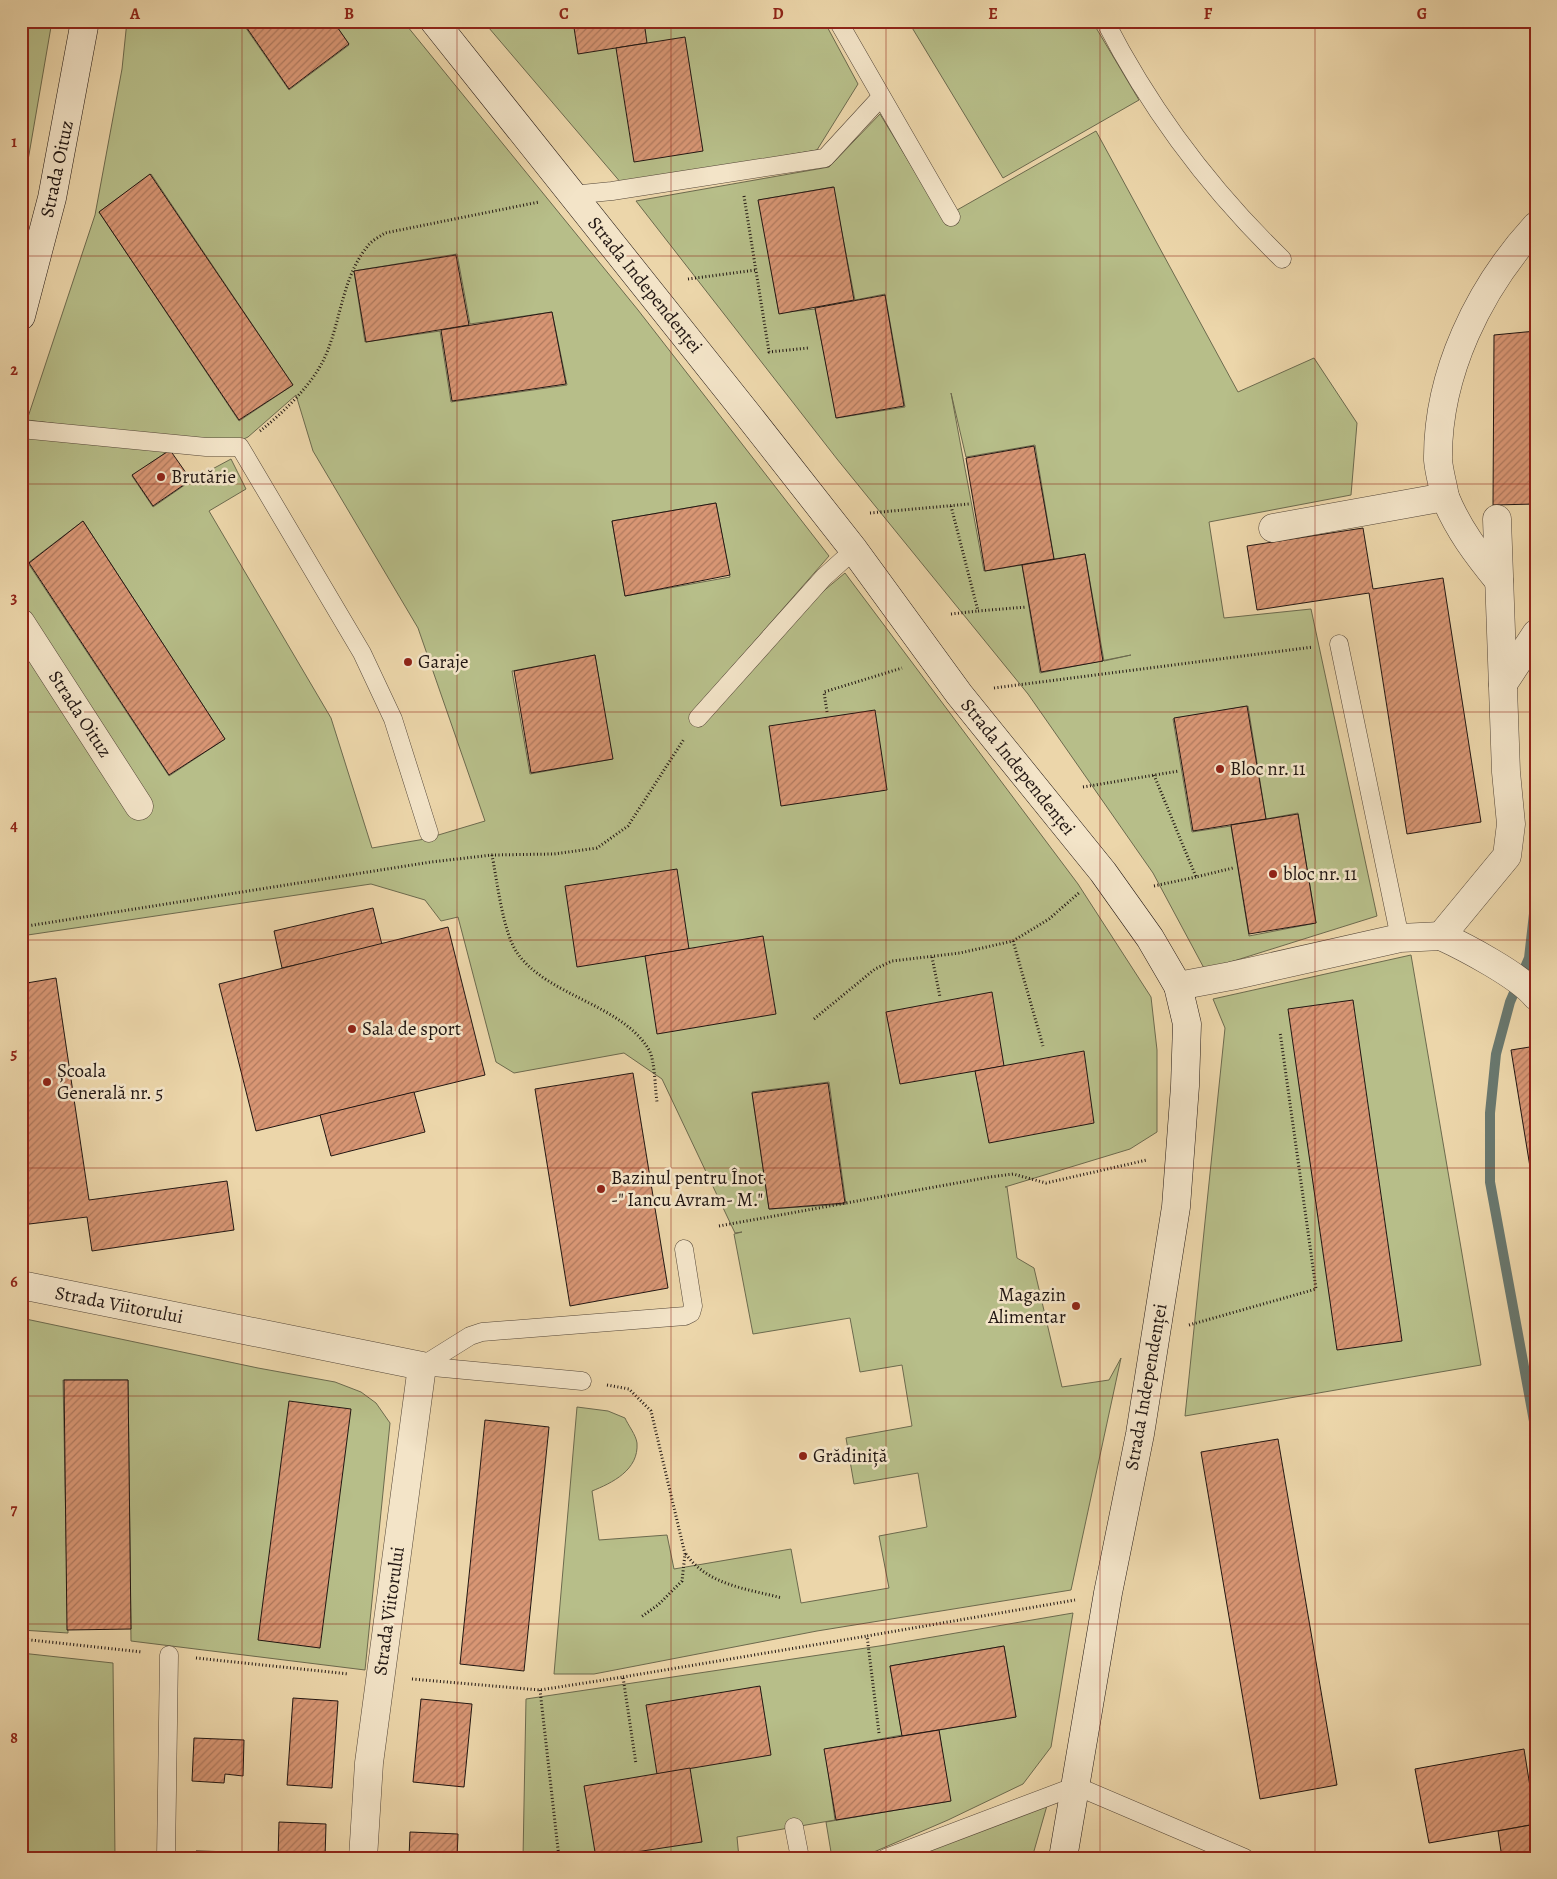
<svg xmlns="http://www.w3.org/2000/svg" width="1557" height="1879" viewBox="0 0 1557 1879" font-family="Alegreya,serif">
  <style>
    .green { fill: #b7be89; stroke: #6c6a4e; fill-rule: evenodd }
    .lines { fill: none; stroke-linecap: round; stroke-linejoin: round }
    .stream { stroke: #69786f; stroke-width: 10 }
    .building { fill: url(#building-hatch); stroke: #211612 }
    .lane-casing { stroke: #544638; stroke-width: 19 }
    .street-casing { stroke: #544638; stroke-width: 29 }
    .secondary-casing { stroke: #211612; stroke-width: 29 }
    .path { stroke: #211612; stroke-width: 3; stroke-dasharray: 1 2.5; stroke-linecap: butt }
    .lane { stroke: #f3e4c8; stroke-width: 18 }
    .street { stroke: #f3e4c8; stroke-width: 28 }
    .secondary { stroke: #f3e4c8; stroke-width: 28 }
    .grid { fill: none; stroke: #8f2418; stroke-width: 1; stroke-opacity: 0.55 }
    .poi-dot { fill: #8f2418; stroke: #f3e4c8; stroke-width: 2 }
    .labels { text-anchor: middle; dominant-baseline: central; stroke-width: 5; stroke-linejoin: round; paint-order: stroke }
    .street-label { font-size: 19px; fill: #211612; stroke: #f3e4c8 }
    .poi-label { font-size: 19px; fill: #211612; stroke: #f3e4c8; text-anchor: start }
    .neatline { fill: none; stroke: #8f2418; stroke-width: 2 }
    .grid-label { font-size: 16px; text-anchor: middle; font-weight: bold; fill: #8f2418 }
  </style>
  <defs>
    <pattern id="building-hatch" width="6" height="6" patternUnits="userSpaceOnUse" patternTransform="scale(1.25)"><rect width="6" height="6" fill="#d89674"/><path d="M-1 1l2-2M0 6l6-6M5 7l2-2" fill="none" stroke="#af795e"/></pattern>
  </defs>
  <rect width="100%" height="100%" fill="#ecd6aa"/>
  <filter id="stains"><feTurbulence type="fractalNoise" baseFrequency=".004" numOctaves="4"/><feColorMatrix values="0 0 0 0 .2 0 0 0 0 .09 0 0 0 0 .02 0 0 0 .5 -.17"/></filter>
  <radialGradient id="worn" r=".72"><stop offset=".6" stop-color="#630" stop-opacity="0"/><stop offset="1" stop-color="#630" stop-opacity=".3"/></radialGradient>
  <g class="green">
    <polygon points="21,21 52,21 21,201"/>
    <path d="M127 21H241L289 90 349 45 333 21H403L638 310 829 556 690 715 814 599 845 573 1078 884 1151 997 1157 1050V1132L1130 1149 1005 1187H1007L1017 1258 1034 1268 1062 1387 1109 1380 1121 1358 1071 1590 817 1631 594 1674H554L577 1407 608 1411 625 1418C628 1425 636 1435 637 1443 639 1470 612 1483 592 1491L599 1540 667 1535 674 1569 791 1549 801 1603 889 1588 879 1536 927 1527 918 1473 854 1484 846 1438 912 1426 902 1365 860 1372 850 1318 753 1334 734 1234 742 1232 735 1233 662 1079 624 1053 514 1073 496 1062 458 917 441 921 425 900 371 884 21 936V639L138 817 153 806 21 606 22 436 168 451 132 476 153 507 192 480 231 459 246 489 209 511 331 718 372 848 425 839 485 821 418 628 313 451 296 395 248 437 233 444 200 442 27 420 95 215 122 69ZM151 174 293 385 239 421 99 212ZM457 254 470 324 552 312 567 385 451 402 440 331 365 342 354 271ZM716 503 730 577 625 596 612 521ZM83 521 225 739 169 776 28 563ZM595 655 612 759 530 774 512 671ZM829 1082 846 1204 769 1209 752 1092Z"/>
    <polygon points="483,21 824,21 858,84 817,150 622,184"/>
    <polygon points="908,21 1092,21 1139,100 1003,178"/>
    <path d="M880 114 943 218 1096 131 1238 392 1314 358 1357 423 1351 495 1209 522 1224 618 1311 609 1377 916 1205 970 1153 873 1028 694 837 459 636 201 829 167ZM833 187 855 300 885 294 905 407 837 418 815 309 779 313 759 200ZM951 393 966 457 1035 445 1054 559 1085 554 1104 661 1131 655 1040 673 1022 565 984 571ZM1248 706 1266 819 1298 813 1316 923 1249 936 1231 826 1192 832 1173 719Z"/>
    <polygon points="1411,955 1481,1365 1185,1416 1225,1028 1213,999"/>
    <polygon points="21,1318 258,1368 335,1382 361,1392 376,1403 390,1423 365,1670 131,1641 128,1380 63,1380 68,1633 21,1630"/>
    <polygon points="1073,1613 1051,1747 1023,1784 948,1820 860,1858 832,1858 826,1822 950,1801 939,1730 1016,1717 1004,1646 890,1666 902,1735 825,1749 835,1820 737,1837 739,1858 523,1858 526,1699 886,1645"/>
    <polygon points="21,1653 113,1663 115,1858 21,1858"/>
    <polygon points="1048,1802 1032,1858 899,1858"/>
  </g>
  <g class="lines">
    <polyline class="stream" points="1536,896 1529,958 1510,1002 1496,1054 1490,1113 1490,1182 1536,1432"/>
  </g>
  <g class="building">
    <polygon points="242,21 333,21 349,44 289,89"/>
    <polygon points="573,21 644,21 647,43 578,54"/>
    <polygon points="685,37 703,151 634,162 616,48"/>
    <polygon points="1536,100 1536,113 1529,107"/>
    <polygon points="150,174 293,385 239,420 99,212"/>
    <polygon points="834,187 854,300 779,314 758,200"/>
    <polygon points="456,255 469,325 366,342 354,271"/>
    <polygon points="885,295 904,406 836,418 815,308"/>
    <polygon points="552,312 566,384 452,401 441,330"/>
    <polygon points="1536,331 1536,504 1493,505 1494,335"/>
    <polygon points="1034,446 1054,559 985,571 966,458"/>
    <polygon points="170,450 191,480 153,506 132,475"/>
    <polygon points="716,503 730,575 625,596 612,521"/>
    <polygon points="83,521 225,739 169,775 29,563"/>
    <polygon points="1363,528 1373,589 1443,578 1481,822 1407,834 1369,593 1257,610 1247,546"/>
    <polygon points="1085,554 1103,661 1041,672 1022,565"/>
    <polygon points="595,655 613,759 531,773 514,671"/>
    <polygon points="1247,706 1266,819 1193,831 1174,718"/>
    <polygon points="875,710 887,790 781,806 769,726"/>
    <polygon points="1298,814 1316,923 1249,934 1231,825"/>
    <polygon points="677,869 689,949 577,967 565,886"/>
    <polygon points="373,908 382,945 282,968 274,931"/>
    <polygon points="448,927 485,1075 256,1131 219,984"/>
    <polygon points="763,936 776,1014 657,1034 645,956"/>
    <polygon points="56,978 89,1200 227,1181 234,1230 92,1251 87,1217 21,1225 21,984"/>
    <polygon points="992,992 1004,1066 900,1084 886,1012"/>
    <polygon points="1353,1000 1402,1341 1337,1350 1288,1009"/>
    <polygon points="1536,1046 1536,1204 1511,1050"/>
    <polygon points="1084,1051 1094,1123 989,1143 975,1071"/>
    <polygon points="633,1073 668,1288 570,1306 535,1089"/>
    <polygon points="828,1083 845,1203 769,1209 752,1093"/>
    <polygon points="414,1092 425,1132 331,1156 320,1115"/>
    <polygon points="64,1380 128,1380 131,1629 67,1630"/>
    <polygon points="289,1401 351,1409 320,1648 258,1640"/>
    <polygon points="485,1420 549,1427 524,1671 460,1664"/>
    <polygon points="1278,1439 1337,1785 1260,1799 1201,1452"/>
    <polygon points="1004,1646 1016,1717 902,1736 890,1666"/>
    <polygon points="760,1686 771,1755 657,1774 646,1705"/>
    <polygon points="293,1698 338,1701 332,1788 287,1785"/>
    <polygon points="421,1699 472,1704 464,1787 413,1782"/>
    <polygon points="939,1730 951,1801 836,1820 824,1749"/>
    <polygon points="194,1738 244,1740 243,1776 225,1774 224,1783 192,1781"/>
    <polygon points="1524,1749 1536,1824 1429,1843 1415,1769"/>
    <polygon points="690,1768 702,1842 596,1858 584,1786"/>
    <polygon points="279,1822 326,1824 325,1858 278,1858"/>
    <polygon points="1536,1824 1536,1858 1502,1858 1498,1831"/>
    <polygon points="410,1832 458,1834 457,1858 409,1858"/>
    <polygon points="196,1851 236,1852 236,1858 196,1858"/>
  </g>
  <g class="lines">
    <defs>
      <g id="lane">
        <polyline points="838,21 951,217"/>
        <path d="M1105 21C1150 109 1211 190 1282 259"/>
        <polyline points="572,195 612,191 825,158 881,97"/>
        <polyline points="21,429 206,447 240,447 362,653 393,719 429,833"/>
        <polyline points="1339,644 1400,938"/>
        <polyline points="698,718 824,577 854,550"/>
        <polyline points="422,1366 470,1336 482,1332 685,1316 691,1313 693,1306 684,1249"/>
        <polyline points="422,1366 582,1381"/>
        <polyline points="794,1827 800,1858"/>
        <polyline points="166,1858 169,1655"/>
        <polyline points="886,1858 1076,1786 1245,1858"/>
      </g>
      <g id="street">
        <path d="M1445 497C1458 529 1477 554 1499 581"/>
        <path d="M1497 519 1506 772 1511 824 1507 856 1441 936C1465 947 1520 976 1536 996"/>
        <path d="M1273 528 1445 497C1443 485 1439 472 1438 460 1437 374 1479 288 1536 226"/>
        <polyline points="21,623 139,806"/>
        <polyline points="1503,684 1536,634"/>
        <polyline points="1178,986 1231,976 1400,938 1441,936"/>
        <polyline points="21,1285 422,1366 369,1763 363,1858"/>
      </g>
      <g id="secondary">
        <polyline points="434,21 748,415 854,550 959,694 1103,872 1150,938 1178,986 1187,1024 1185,1086 1176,1207 1140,1434 1108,1593 1063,1858"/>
        <polyline points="21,316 52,198 85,21"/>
      </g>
    </defs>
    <use href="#lane" class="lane-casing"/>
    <use href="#street" class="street-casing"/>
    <use href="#secondary" class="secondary-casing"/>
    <g class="path">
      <polyline points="744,196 769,352 808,348"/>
      <polyline points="688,279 756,270"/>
      <path d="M260 431C284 412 312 385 325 357 341 321 342 278 367 247 371 241 379 237 385 233L539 202"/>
      <polyline points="951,506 978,611 1026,607"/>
      <polyline points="870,513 969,504"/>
      <polyline points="951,614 978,611"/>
      <polyline points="994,688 1313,647"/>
      <polyline points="827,712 824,692 902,668"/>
      <polyline points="1154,775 1196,877 1233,868"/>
      <polyline points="1083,787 1179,771"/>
      <path d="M492 855C497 880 503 934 518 954 548 996 623 1005 649 1050 655 1060 655 1089 657 1102"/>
      <polyline points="1154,886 1196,877"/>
      <polyline points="21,927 431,862 492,855 554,854 597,848 628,826 684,739"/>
      <polyline points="1013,941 1043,1046"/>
      <polyline points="932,957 940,997"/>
      <polyline points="814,1019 875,969 892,961 960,953 1013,941 1049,919 1080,892"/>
      <polyline points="719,1226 990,1177 1013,1174 1046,1183 1147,1160"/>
      <polyline points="1189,1325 1316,1289 1280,1032"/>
      <polyline points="607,1385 629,1389 651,1411 685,1554 682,1581 658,1605 641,1617"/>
      <path d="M686 1554C707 1585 748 1589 782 1598"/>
      <polyline points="21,1639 142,1652"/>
      <polyline points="196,1658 349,1674"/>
      <polyline points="623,1677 867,1636"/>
      <polyline points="412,1679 540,1690 623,1677 636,1764"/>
      <polyline points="540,1690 559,1858"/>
      <polyline points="879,1733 867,1636 1075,1600"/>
    </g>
    <use href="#lane" class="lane"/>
    <use href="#street" class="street"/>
    <use href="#secondary" class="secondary"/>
  </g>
  <path class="grid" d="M242 21V1858M457 21V1858M671 21V1858M886 21V1858M1100 21V1858M1315 21V1858M21 256H1536M21 484H1536M21 712H1536M21 940H1536M21 1168H1536M21 1396H1536M21 1624H1536"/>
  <g class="poi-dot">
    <circle cx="161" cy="477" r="5"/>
    <circle cx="408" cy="662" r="5"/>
    <circle cx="1220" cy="769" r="5"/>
    <circle cx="1273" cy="874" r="5"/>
    <circle cx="352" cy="1029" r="5"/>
    <circle cx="47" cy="1082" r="5"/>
    <circle cx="601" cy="1189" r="5"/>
    <circle cx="1076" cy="1306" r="5"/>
    <circle cx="803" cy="1456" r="5"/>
  </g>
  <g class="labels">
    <g class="street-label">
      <text transform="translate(57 169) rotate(-78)">Strada Oituz</text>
      <text transform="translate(645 285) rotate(51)">Strada Independenței</text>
      <text transform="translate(80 714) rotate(57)">Strada Oituz</text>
      <text transform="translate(1018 767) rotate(51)">Strada Independenței</text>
      <text transform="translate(119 1305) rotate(11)">Strada Viitorului</text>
      <text transform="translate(1146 1387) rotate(-80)">Strada Independenței</text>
      <text transform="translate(389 1611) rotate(-82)">Strada Viitorului</text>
    </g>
    <g class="poi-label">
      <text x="171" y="477">Brutărie</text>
      <text x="418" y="662">Garaje</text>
      <text x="1230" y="769">Bloc nr. 11</text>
      <text x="1283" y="874">bloc nr. 11</text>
      <text x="362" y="1029">Sala de sport</text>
      <text x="57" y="1071">Școala<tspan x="57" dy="22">Generală nr. 5</tspan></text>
      <text x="611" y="1178">Bazinul pentru Înot<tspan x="611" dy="22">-" Iancu Avram- M."</tspan></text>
      <text x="1066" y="1295" text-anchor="end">Magazin<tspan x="1066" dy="22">Alimentar</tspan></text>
      <text x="813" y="1456">Grădiniță</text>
    </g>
  </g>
  <rect width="1557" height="1879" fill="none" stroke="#ecd6aa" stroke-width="55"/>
  <rect x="28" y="28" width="1502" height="1824" class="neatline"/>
  <g class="grid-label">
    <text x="135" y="19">A</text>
    <text x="349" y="19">B</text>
    <text x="564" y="19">C</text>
    <text x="778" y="19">D</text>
    <text x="993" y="19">E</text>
    <text x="1208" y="19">F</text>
    <text x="1422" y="19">G</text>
    <text x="14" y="147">1</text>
    <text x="14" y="375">2</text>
    <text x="14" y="603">3</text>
    <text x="14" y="831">4</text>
    <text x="14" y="1059">5</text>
    <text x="14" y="1287">6</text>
    <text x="14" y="1515">7</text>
    <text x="14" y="1743">8</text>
  </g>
  <rect width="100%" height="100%" filter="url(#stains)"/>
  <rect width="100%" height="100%" fill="url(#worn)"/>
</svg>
